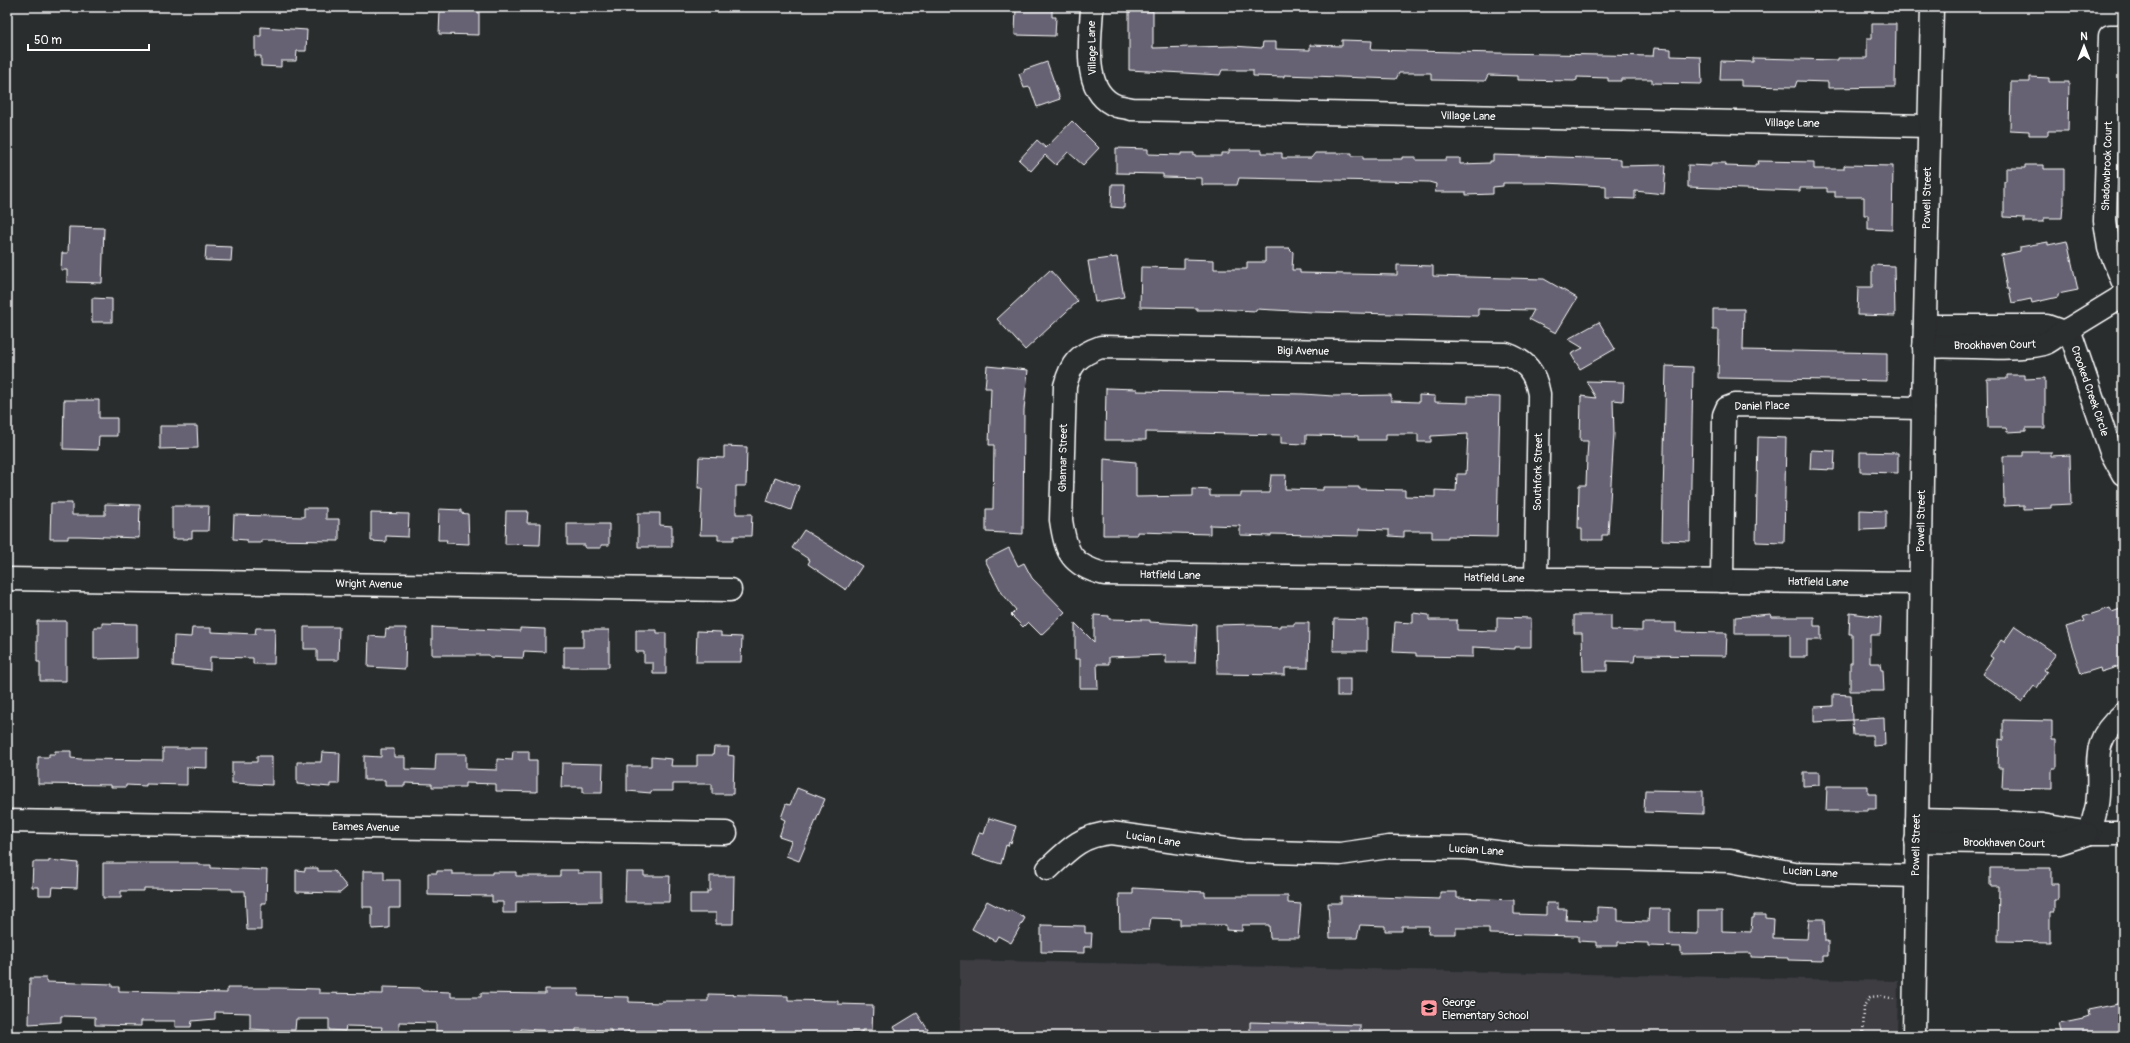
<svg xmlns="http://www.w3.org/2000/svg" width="2130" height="1043" viewBox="0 0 2130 1043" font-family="Pangolin,sans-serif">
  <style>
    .built { fill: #3c3d43 }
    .building { fill: #666273; stroke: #fff }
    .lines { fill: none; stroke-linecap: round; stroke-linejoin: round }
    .minor-casing { stroke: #fff; stroke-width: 25 }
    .path { stroke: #fff; stroke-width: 2.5; stroke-dasharray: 1 3; stroke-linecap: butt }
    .minor { stroke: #2a2d2e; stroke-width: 22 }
    .labels { text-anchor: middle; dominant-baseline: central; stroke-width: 3.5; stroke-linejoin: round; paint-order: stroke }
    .street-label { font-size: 11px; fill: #fff; stroke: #2a2d2e }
    .poi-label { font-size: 11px; fill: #fff; stroke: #2a2d2e; text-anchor: start }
  </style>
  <rect width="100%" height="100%" fill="#2a2d2e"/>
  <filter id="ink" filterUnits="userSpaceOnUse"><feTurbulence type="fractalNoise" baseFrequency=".025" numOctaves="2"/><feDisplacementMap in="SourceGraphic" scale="8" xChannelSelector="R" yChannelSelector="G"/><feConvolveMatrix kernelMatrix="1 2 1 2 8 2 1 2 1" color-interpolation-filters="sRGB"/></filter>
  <g filter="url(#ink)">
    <polygon class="built" points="960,960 1898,981 1897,1036 960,1036"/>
    <g class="building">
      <polygon points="1016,7 1052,7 1052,17 1056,17 1055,36 1015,35"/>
      <polygon points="440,10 479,11 479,35 439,34"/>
      <polygon points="1129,11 1153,11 1153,48 1233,46 1262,48 1263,42 1276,42 1276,49 1310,50 1310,45 1342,46 1342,40 1372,41 1371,50 1497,53 1653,56 1654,48 1671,49 1671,56 1701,57 1702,84 1652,83 1652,79 1621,79 1621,81 1608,81 1608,78 1577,77 1577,80 1574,81 1518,80 1518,76 1488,75 1485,81 1431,80 1431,73 1399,73 1396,79 1284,75 1284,77 1253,76 1253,70 1222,70 1220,75 1129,70"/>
      <polygon points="1872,24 1896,24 1895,87 1828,88 1828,82 1797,81 1795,87 1741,86 1741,80 1720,80 1721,61 1753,62 1753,58 1838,60 1838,58 1867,58 1867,38 1872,38"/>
      <polygon points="261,27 307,30 306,51 297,51 296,61 281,61 281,67 261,66 261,56 255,56 255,36 261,36"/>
      <polygon points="1047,62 1060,99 1037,107 1030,87 1024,88 1019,74 1024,72 1024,70"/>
      <polygon points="2030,77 2049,78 2049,82 2069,82 2068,131 2048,131 2048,135 2029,135 2029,131 2010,130 2011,82 2030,82"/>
      <polygon points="1072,121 1099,148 1083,165 1068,152 1056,165 1045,155 1031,171 1019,160 1037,140 1046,148"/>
      <polygon points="1116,148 1148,149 1148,154 1181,155 1181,153 1194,153 1194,156 1221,156 1221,153 1229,153 1229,150 1262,150 1262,153 1282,153 1282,158 1311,158 1315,153 1352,153 1352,156 1363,156 1363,159 1402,159 1402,157 1416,157 1416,160 1446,160 1446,158 1460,158 1460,164 1490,163 1490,161 1493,161 1493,155 1528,156 1621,159 1621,166 1666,165 1664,194 1635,191 1635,199 1606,198 1606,186 1546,183 1503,183 1503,186 1493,187 1493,194 1466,195 1466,192 1435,192 1436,184 1429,182 1239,178 1237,185 1202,185 1202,178 1163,177 1163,174 1116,173"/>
      <polygon points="1758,161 1814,162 1814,169 1844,169 1844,166 1846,165 1893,166 1892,230 1868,229 1868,215 1864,215 1864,197 1835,197 1835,192 1827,192 1827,188 1800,188 1800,191 1688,187 1688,165 1711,166 1711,163 1726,163 1725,166 1755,167 1755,164 1759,164"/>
      <polygon points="2025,165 2044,165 2044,169 2064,169 2064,205 2063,205 2062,218 2044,218 2044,222 2024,222 2024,218 2004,217 2004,181 2006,181 2006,168 2025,168"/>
      <polygon points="1112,184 1125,184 1124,208 1111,207"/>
      <polygon points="69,227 104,228 102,283 67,282 67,270 61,270 62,253 68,253"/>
      <polygon points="2067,241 2078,290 2058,294 2058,297 2032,303 2031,299 2012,303 2009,289 2007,289 2001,255 2020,251 2020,247 2048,242 2048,245"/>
      <polygon points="206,246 232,247 231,261 205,260"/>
      <polygon points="1265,248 1289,248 1293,252 1292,270 1300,270 1300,273 1397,275 1397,265 1433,266 1433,276 1544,279 1577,298 1556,333 1529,319 1534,310 1478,309 1478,316 1312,312 1256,309 1256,311 1214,309 1214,310 1197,310 1197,308 1140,307 1141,267 1184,268 1184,259 1214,260 1214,269 1247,269 1247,262 1265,262"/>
      <polygon points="1117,257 1124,297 1095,302 1088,261"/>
      <polygon points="1872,265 1894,266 1895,316 1857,315 1858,287 1872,287"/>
      <polygon points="1050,270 1078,301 1025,350 997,319"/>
      <polygon points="92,298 112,299 112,322 92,322"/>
      <polygon points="1713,309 1744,309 1743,350 1887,353 1887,381 1718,378 1719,330 1713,330"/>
      <polygon points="1599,322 1615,349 1580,369 1571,354 1583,348 1568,339"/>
      <polygon points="987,366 1028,370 1024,410 1023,534 986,532 986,509 993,509 994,445 989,445 991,388 985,388"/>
      <polygon points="1666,366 1693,367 1690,541 1662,540"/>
      <polygon points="2007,375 2025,375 2025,379 2045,378 2045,428 2026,428 2026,431 2007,432 2006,428 1988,428 1987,379 2007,379"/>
      <polygon points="1586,381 1624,382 1623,401 1613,400 1614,434 1608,535 1602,535 1602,540 1582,540 1582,529 1578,529 1579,485 1586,485 1587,457 1588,441 1580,441 1581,396 1596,398"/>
      <polygon points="1106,388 1137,389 1137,391 1303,394 1333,396 1391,395 1391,401 1419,402 1419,395 1435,396 1435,402 1468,403 1468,396 1500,397 1497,537 1448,536 1448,538 1432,538 1432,531 1404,531 1404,537 1389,536 1389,530 1359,529 1359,536 1271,534 1271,536 1240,535 1240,526 1210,525 1210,534 1137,532 1137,535 1103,535 1104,459 1136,462 1136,497 1193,496 1193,489 1210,490 1210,496 1241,496 1241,493 1269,493 1271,475 1286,475 1285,489 1323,490 1323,487 1359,487 1359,489 1405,490 1405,496 1435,497 1435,490 1456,491 1457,474 1466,474 1468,434 1431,436 1431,442 1418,442 1418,434 1386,434 1386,440 1358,440 1358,436 1306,435 1306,444 1281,443 1281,435 1146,432 1146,440 1105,440"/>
      <polygon points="64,400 99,400 99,418 117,418 117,436 99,436 98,450 63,449"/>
      <polygon points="160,426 197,426 198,448 160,449"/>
      <polygon points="1758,437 1786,438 1784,543 1756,542"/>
      <polygon points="724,446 747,447 746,486 736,486 736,514 752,514 751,536 734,536 734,540 718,540 718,535 700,535 702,488 698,488 699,457 724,458"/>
      <polygon points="1811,450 1835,451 1834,470 1810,469"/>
      <polygon points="1860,452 1898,453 1898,473 1860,472"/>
      <polygon points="2023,452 2051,452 2051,456 2070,455 2071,504 2051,505 2051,508 2024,509 2024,505 2004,506 2003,456 2023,456"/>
      <polygon points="775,477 799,486 791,510 767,501"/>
      <polygon points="51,503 72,503 72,515 105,515 105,504 140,505 139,538 80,536 68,536 68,539 50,539"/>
      <polygon points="172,506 209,506 208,531 192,531 192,538 188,538 188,539 172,539"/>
      <polygon points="304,508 326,508 326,519 339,519 339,541 261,540 261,543 247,543 247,540 233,539 234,515 304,517"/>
      <polygon points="439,509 461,510 461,513 468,514 469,544 446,543 447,540 438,540"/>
      <polygon points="1860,510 1886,511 1886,529 1860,530"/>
      <polygon points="506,511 528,511 527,523 541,523 540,545 505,544"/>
      <polygon points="371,513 409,514 408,537 386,536 386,542 371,541"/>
      <polygon points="638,513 660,513 660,525 672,526 672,547 638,547"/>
      <polygon points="567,524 609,524 609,545 601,545 601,548 585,548 585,545 567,545"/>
      <polygon points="804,530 862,566 846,590 808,564 810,560 792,548"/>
      <polygon points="1009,548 1018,566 1024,563 1032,578 1065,612 1041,635 1028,622 1023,627 1011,615 1016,610 1002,593 985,560"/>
      <polygon points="2110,608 2112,612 2123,608 2123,665 2101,672 2100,668 2081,674 2066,627 2085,621 2083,617"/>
      <polygon points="1413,613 1429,615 1429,620 1457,620 1457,630 1497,631 1497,617 1531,618 1531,647 1515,647 1515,649 1473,647 1473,657 1416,656 1416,653 1393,652 1395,622 1413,623"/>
      <polygon points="1850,613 1881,617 1880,635 1870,635 1870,663 1880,663 1881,670 1883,670 1884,691 1850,691 1850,663 1852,663 1852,634 1849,634"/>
      <polygon points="1771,614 1772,617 1814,617 1814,626 1821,626 1821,640 1807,640 1807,657 1790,657 1790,634 1735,634 1735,617"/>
      <polygon points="1094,615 1109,616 1109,619 1150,620 1150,622 1197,625 1195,663 1166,663 1166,655 1109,657 1109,664 1097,664 1098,688 1080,688 1080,659 1075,659 1075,623 1094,642"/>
      <polygon points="1574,615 1611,615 1611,630 1642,631 1642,623 1676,623 1676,632 1727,633 1726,656 1635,655 1634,662 1607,661 1607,671 1583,671 1582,633 1574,633"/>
      <polygon points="1334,619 1367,620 1367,651 1333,651"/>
      <polygon points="37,621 66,621 66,681 40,681 40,662 37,662"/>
      <polygon points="102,623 137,624 137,658 94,659 94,627 102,627"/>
      <polygon points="1294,623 1309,623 1308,668 1285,668 1285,675 1217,674 1216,625 1255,624 1255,626 1280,627 1280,625 1294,625"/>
      <polygon points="2015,626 2056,654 2044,670 2047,672 2037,688 2034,686 2022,702 1982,674 1993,658 1990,656 2001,640 2004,642"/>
      <polygon points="304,627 339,627 338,660 317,660 317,649 304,649"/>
      <polygon points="432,627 520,631 520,628 545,629 545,652 524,651 523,658 490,657 489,655 432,655"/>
      <polygon points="192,628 211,628 211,632 255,634 256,628 275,628 274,664 253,664 253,658 210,657 210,670 173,666 174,636 191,637"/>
      <polygon points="389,628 406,628 405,669 368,667 369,636 385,637 386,629 389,630"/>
      <polygon points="583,630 609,630 609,667 564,667 564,647 583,647"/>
      <polygon points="636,630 657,630 657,633 666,633 666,674 653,674 653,663 644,663 644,652 636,652"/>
      <polygon points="697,631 721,632 721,636 742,637 741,662 696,662"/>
      <rect x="1337" y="679" width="13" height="17"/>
      <polygon points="1833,694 1851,695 1852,720 1814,722 1814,707 1833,706"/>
      <polygon points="1884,718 1885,745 1873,746 1873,735 1853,735 1852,720"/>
      <polygon points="2003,720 2052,721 2052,740 2056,740 2056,769 2052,769 2052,789 2002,788 2003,768 1998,768 1999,739 2003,740"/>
      <polygon points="714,747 729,747 728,755 734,756 733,794 712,794 712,784 673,784 673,791 651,791 651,793 627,791 627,766 651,766 651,757 672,759 671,766 697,766 697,755 713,755"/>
      <polygon points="163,748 207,748 207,768 187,767 187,785 146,784 146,786 126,785 126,787 111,787 111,785 38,784 38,757 49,757 49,754 55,754 55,751 71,751 71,758 80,759 163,760"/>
      <polygon points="381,749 394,749 394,757 405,757 405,769 435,770 436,754 466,754 466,769 497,770 497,759 512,760 513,751 529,751 529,760 537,760 537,792 496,791 496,784 465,783 465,787 432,787 432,784 405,783 405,786 385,786 385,780 364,780 364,756 381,757"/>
      <polygon points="322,752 340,753 339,784 330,784 330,787 297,784 297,762 321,762"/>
      <polygon points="257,756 272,756 272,785 232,783 232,762 257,762"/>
      <polygon points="562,763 603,764 602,793 583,793 583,787 561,787"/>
      <polygon points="1803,772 1819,772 1819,785 1803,786"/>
      <polygon points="1827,786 1868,786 1868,794 1876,794 1876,809 1868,809 1868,811 1826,811"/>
      <polygon points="797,788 825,799 799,861 786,856 791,841 779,837 785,820 781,818 786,804 790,805"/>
      <polygon points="1645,790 1703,791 1703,814 1644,812"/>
      <polygon points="989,818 1016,826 1011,843 1009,842 1008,846 1006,845 1001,864 972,855 979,833 984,834"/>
      <polygon points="49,860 78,863 77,888 53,887 52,895 39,895 39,887 32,887 33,862 49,862"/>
      <polygon points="103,863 198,863 198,865 211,865 211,868 267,870 266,903 261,903 261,930 247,930 245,891 232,891 232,889 144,888 144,891 121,891 121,898 103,898"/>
      <polygon points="305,868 318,868 318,871 334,871 347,887 340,893 296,892 296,870 305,871"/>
      <polygon points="1990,868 2051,868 2051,884 2058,884 2058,900 2054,900 2054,912 2050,912 2050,942 1998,941 1999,886 1990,886"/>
      <polygon points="561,870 578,870 578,873 601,873 601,901 516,902 516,913 503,913 503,902 492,902 492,896 428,895 428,873 437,873 437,871 452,871 452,874 492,874 492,872 516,872 516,876 561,876"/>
      <polygon points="363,871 384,871 384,880 400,880 400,908 389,908 389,928 372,929 372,907 363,907"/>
      <polygon points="626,872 644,872 644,876 670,876 669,902 625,902"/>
      <polygon points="710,876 734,876 733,924 716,924 716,913 690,913 690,894 707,894 707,891 710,891"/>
      <polygon points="1133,888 1205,892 1205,896 1288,896 1288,903 1301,904 1298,938 1270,938 1269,925 1242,925 1242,931 1226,930 1226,925 1180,925 1180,919 1151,918 1149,930 1120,930 1119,894 1133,894"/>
      <polygon points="1440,892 1457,892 1457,898 1514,900 1514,914 1546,915 1546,903 1558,903 1558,909 1567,909 1566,920 1597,921 1597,907 1618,908 1618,921 1648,922 1649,909 1670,909 1670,933 1698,934 1698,911 1722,911 1722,931 1751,932 1752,918 1754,918 1754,915 1766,915 1766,918 1774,919 1773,938 1807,939 1809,919 1824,919 1825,941 1828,941 1828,956 1823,956 1823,961 1788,960 1788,958 1751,957 1751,953 1681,954 1681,947 1648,946 1648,943 1618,942 1618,946 1596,946 1596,942 1578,941 1578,936 1489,934 1489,928 1456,928 1456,934 1428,934 1429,926 1402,926 1402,931 1385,931 1385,926 1360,925 1357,938 1330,938 1328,903 1341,903 1341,896 1440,899"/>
      <polygon points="987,901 1008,912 1010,910 1025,918 1011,943 998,936 995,941 972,929"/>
      <polygon points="1041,925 1085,926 1085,933 1092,933 1091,947 1084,947 1084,953 1041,952"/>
      <polygon points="30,978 46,978 46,982 112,984 112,987 119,987 119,991 227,993 227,988 279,988 319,989 319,993 383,994 383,987 420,988 422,991 451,992 451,997 481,997 481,993 545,994 545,989 579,989 578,996 629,997 629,1002 661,1003 662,1001 708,1001 708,994 788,996 788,1000 838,1001 838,1004 873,1005 872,1030 862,1030 862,1033 830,1032 830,1034 812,1034 812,1036 795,1036 795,1032 764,1031 764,1034 759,1034 759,1036 708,1032 708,1036 662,1036 662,1031 628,1031 628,1036 611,1036 611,1030 576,1029 576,1036 560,1035 560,1031 521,1029 521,1032 487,1034 436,1031 436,1023 399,1022 399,1033 381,1032 382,1027 346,1026 345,1031 329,1030 329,1019 296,1019 295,1030 267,1030 250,1029 250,1013 215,1012 215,1019 192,1021 191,1027 175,1027 175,1021 141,1021 141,1026 95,1025 95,1017 61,1016 61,1022 29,1024"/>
      <polygon points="2123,1003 2123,1036 2062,1036 2059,1024 2083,1019 2083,1018 2089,1016 2088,1010"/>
      <polygon points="917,1013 932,1036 900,1036 894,1027"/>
      <polygon points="1250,1022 1360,1025 1360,1036 1250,1036"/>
    </g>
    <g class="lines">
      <defs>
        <g id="minor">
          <path d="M1092 7C1091 37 1080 93 1117 106 1122 107 1128 108 1132 109L1929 126"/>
          <polyline points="2123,36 2110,36 2105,221 2109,248 2123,282"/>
          <polyline points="1925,326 2047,326 2061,331"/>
          <polyline points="2069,329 2111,452 2123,474"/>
          <path d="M1924 347C1961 344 2009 352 2043 344 2054 341 2059 331 2069 329L2123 296"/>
          <polyline points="7,579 730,590"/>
          <path d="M1536 579 1539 394C1535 372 1526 361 1506 354L1101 347C1078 355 1071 363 1065 386L1061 520C1066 553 1071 565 1104 574L1920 583"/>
          <polyline points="1722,581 1724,415 1727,408 1735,405 1923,408"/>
          <polyline points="1917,820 2000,822 2042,825 2090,833 2123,833"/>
          <polyline points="7,821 726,833"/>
          <path d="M2090 833C2092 824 2095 814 2097 805 2103 765 2086 745 2123 714"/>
          <polyline points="1916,841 2059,843 2087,834"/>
          <path d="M1048 869C1068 850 1081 835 1111 833L1241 851 1340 854 1389 847 1466 848 1526 856 1730 861 1794 873 1916 876"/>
          <polyline points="1914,1036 1923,408 1932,7"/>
        </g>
      </defs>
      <use href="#minor" class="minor-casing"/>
      <polyline class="path" points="1863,1036 1864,1006 1870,997 1880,996 1896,999"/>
      <use href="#minor" class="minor"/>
    </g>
  </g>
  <defs>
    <symbol id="school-square" viewBox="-11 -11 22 22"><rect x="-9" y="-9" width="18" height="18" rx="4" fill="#ff9aa2" stroke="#2a2d2e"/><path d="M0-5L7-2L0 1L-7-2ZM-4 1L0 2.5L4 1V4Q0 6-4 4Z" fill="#111"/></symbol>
  </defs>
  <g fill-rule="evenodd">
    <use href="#school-square" x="1419" y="998" width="20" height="20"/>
  </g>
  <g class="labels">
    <g class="street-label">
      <text transform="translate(1092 48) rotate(-91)">Village Lane</text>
      <text transform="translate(1468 116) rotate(1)">Village Lane</text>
      <text transform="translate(1792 123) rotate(1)">Village Lane</text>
      <text transform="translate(2107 166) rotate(-88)">Shadowbrook Court</text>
      <text transform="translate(1927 198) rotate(-89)">Powell Street</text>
      <text transform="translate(1995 345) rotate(-1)">Brookhaven Court</text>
      <text transform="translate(1303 351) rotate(1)">Bigi Avenue</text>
      <text transform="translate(2090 391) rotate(71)">Crooked Creek Circle</text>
      <text transform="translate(1762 406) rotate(-1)">Daniel Place</text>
      <text transform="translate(1063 458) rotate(-89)">Ghamar Street</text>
      <text transform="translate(1538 472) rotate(-89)">Southfork Street</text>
      <text transform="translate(1921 521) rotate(-89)">Powell Street</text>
      <text transform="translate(1170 575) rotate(1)">Hatfield Lane</text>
      <text transform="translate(1494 578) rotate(1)">Hatfield Lane</text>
      <text transform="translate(1818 582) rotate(1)">Hatfield Lane</text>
      <text transform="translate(369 584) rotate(1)">Wright Avenue</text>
      <text transform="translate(366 827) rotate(1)">Eames Avenue</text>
      <text transform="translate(1153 839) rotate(9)">Lucian Lane</text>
      <text transform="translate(2004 843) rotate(1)">Brookhaven Court</text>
      <text transform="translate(1916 845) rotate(-89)">Powell Street</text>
      <text transform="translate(1476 850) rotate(4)">Lucian Lane</text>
      <text transform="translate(1810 872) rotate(4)">Lucian Lane</text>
    </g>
    <g class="poi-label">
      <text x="1442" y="1002">George<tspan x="1442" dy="13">Elementary School</tspan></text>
    </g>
  </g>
  <rect width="2130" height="1043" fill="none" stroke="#2a2d2e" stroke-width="24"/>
  <rect x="12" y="12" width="2106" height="1019" fill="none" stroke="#fff" stroke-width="1.5" filter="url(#ink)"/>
  <g transform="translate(2084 46)" stroke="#2a2d2e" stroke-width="3" paint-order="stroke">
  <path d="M0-3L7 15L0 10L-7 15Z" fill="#ffffff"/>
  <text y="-6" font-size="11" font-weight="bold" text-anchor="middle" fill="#ffffff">N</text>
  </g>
  <path d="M28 44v6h121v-6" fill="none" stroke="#ffffff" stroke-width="2"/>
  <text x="34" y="44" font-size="12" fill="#ffffff" stroke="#2a2d2e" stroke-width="3" paint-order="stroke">50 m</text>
</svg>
